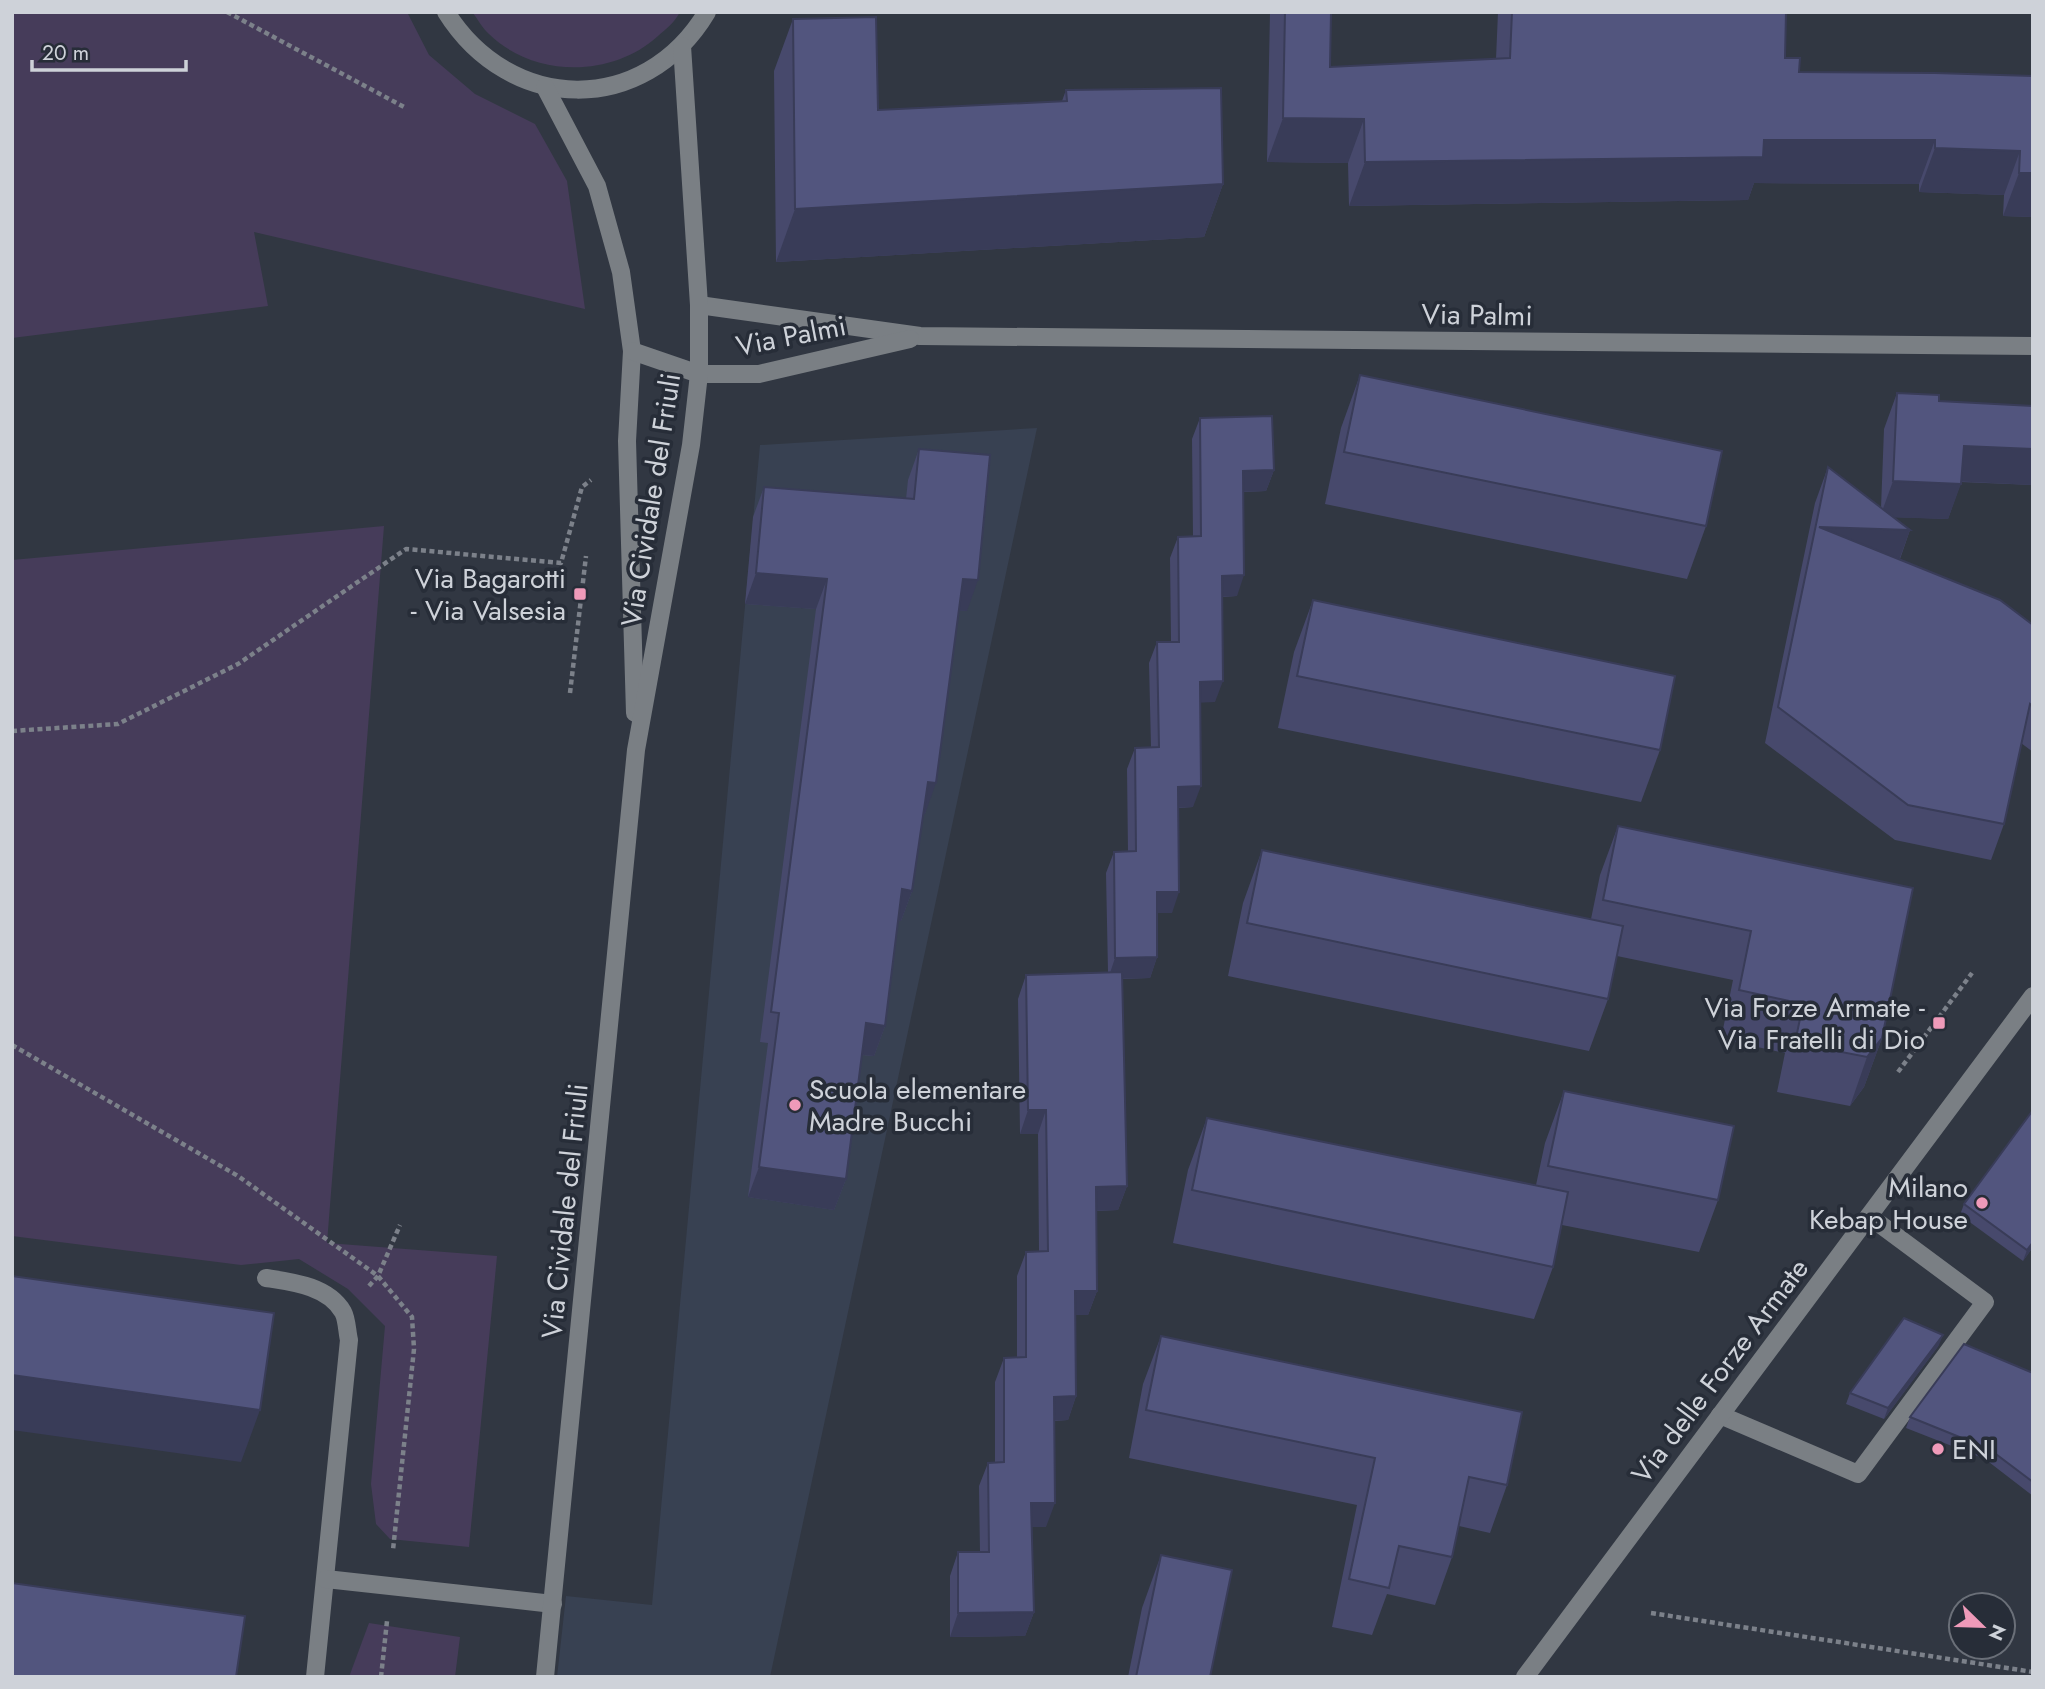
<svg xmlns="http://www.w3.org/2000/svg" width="2045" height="1689" viewBox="0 0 2045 1689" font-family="Jost,sans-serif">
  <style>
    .built { fill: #384152 }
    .green { fill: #463c5a }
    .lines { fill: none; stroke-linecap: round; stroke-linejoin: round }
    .path { stroke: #7c818a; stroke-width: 4.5; stroke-dasharray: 5 3.5; stroke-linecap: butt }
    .minor { stroke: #7a7f84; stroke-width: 18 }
    .wall { fill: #47496c }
    .shaded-wall { fill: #393c58 }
    .building { fill: #52557e; stroke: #393c58; stroke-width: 2 }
    .poi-dot { fill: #ef9ab9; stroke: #272d38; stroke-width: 2.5 }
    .labels { text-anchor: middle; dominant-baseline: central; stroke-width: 7; stroke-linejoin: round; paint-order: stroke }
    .street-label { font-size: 28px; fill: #ced2d9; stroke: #272d38 }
    .poi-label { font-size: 28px; fill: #ced2d9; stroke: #272d38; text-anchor: end }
  </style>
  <rect width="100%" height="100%" fill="#313742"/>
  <polygon class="built" points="1037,428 770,1677 557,1677 566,1596 652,1605 760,445"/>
  <g class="green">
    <polygon points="20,12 407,12 429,55 475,94 535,124 567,181 585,309 254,232 268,306 12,338 12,14"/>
    <path d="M472 12H680C675 22 666 29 658 36 612 78 534 78 489 34 482 28 478 19 472 12Z"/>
    <polygon points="384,526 327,1243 497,1256 469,1547 390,1539 376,1524 371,1484 385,1326 348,1289 299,1259 241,1265 12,1236 12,560"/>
    <polygon points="369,1623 460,1637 455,1677 349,1677"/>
  </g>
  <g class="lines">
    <g class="path">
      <polyline points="227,12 406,108"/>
      <polyline points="570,693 586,556"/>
      <polyline points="12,731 118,724 238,664 406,549 561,563 582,487 591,480"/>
      <polyline points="12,1045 238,1176 378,1276 412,1317 414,1349 393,1550"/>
      <polyline points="1898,1072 1972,973"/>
      <polyline points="369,1286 378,1276 400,1225"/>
      <polyline points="1651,1613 2033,1672"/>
      <polyline points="381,1677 387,1621"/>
    </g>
    <g class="minor">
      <path d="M446 12C510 114 644 117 707 12"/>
      <polyline points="545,87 597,186 621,272 632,351 627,441 635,713"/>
      <polyline points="699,305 920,336 2033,346"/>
      <polyline points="632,351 699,374 759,374 910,339"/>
      <path d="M266 1278C292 1282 328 1286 343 1312 347 1319 347 1332 349 1340L315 1677"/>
      <polyline points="1720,1415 1858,1474 1985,1302 1869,1216"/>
      <polyline points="326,1579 553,1604"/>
      <polyline points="545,1677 636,750 691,445 699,374 699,305 682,46"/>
      <polyline points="1525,1677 2033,996"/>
    </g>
  </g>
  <g class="wall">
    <polygon points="1270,12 1331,12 1330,67 1496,59 1498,12 1786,12 1785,58 1799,72 2033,76 2033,217 2003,216 2004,195 1919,192 1919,184 1754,183 1748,200 1349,206 1348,163 1267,162"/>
    <polygon points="793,19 878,110 1062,101 1066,90 1223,184 1204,237 776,262 774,71"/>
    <polygon points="1360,375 1706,526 1687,579 1325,504 1341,428"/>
    <polygon points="1897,393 1939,401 2033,406 2033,485 1961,482 1948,519 1893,517 1910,530 1900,559 2033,625 2033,752 2021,743 2004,824 1991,860 1895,840 1765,743 1815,503 1828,467 1881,508 1884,429"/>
    <polygon points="1200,418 1274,470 1266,491 1243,492 1237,596 1222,597 1215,702 1200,702 1193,807 1179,808 1172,913 1157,913 1157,957 1150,978 1122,979 1127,1186 1118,1210 1096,1211 1097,1291 1088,1315 1075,1315 1076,1396 1068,1420 1054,1421 1046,1527 1032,1527 1034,1612 1025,1636 950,1637 950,1576 958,1552 980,1552 979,1486 988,1463 995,1462 995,1382 1004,1358 1017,1357 1017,1276 1026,1252 1039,1251 1038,1134 1020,1134 1018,999 1026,975 1108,972 1106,873 1114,852 1128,852 1127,769 1135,748 1151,747 1149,663 1157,642 1171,642 1170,558 1178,537 1193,537 1192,439"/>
    <polygon points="919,449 967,611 958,610 925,814 923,814 912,891 901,921 898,921 885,1026 874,1056 862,1055 846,1179 834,1210 748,1197 768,1043 760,1042 816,609 745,604 753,517 764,487 906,499 908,480"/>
    <polygon points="1313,600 1660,750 1641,802 1278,728 1294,652"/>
    <polygon points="1618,826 1913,888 1882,1038 1864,1087 1850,1106 1777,1092 1785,1053 1721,1039 1733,980 1617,956 1608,999 1589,1051 1228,976 1243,903 1262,850 1591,919 1600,875"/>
    <polygon points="1564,1091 1718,1200 1699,1252 1562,1225 1553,1267 1534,1319 1173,1243 1188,1170 1207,1118 1536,1185 1545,1143"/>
    <polygon points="1964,1204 2033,1247 2023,1261 1960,1215"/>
    <polygon points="1161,1336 1507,1485 1490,1533 1459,1526 1452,1557 1435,1605 1387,1594 1372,1635 1332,1627 1357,1505 1129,1458 1143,1384"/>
    <polygon points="1939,1345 1884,1419 1846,1404 1850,1393"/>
    <polygon points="2033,1373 2033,1496 1985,1459 1906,1428 1910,1417"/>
    <polygon points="1161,1555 1210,1677 1128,1677 1142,1608"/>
  </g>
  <g class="shaded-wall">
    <polygon points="1283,118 1364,119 1348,163 1267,162"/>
    <polygon points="1764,140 1935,140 1919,184 1754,183 1748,200 1349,206 1365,162"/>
    <polygon points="1935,148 2020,151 2004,195 1919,192"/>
    <polygon points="2019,173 2033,173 2033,217 2003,216"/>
    <polygon points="1223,184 1204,237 776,262 795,209"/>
    <polygon points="1964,446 2033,449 2033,485 1951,481"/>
    <polygon points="1274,470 1266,491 1236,492 1243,471"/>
    <polygon points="1893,481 1961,484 1948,519 1880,517"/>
    <polygon points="1819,527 1910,530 1897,566"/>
    <polygon points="756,573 827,579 816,609 745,604"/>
    <polygon points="1244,575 1237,596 1214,597 1222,576"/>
    <polygon points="963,579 978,580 967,611 951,610"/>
    <polygon points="1223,681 1215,702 1192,703 1200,682"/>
    <polygon points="928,782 936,783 925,814 917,813"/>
    <polygon points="1201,786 1193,807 1171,808 1178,787"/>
    <polygon points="902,889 912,891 901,921 891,920"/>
    <polygon points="1157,892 1179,892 1172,913 1149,913"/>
    <polygon points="1157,957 1150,978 1108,979 1115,958"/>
    <polygon points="866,1023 885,1026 874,1056 855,1054"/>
    <polygon points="1882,1038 1864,1087 1850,1106 1867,1057"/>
    <polygon points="1028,1110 1046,1110 1038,1134 1020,1134"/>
    <polygon points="759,1167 846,1179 834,1210 748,1197"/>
    <polygon points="1127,1186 1118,1210 1087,1211 1096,1187"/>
    <polygon points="2033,1242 2033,1247 2023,1261 2027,1250"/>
    <polygon points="1075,1291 1097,1291 1088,1315 1066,1315"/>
    <polygon points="1943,1335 1939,1345 1884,1419 1888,1408"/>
    <polygon points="12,1375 260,1410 241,1462 12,1430"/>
    <polygon points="1076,1396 1068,1420 1045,1421 1054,1397"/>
    <polygon points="1031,1503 1055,1503 1046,1527 1022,1527"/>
    <polygon points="1034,1612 1025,1636 950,1637 958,1613"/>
  </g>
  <g class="building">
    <polygon points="1285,12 1331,12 1330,67 1510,58 1512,12 1786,12 1785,58 1800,58 1799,72 1935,73 2033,76 2033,173 2019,173 2020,151 1935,148 1935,140 1764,140 1763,157 1365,162 1364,119 1283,118"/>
    <polygon points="876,17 878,110 1067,101 1066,90 1221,88 1223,184 795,209 793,19"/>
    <polygon points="1360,375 1722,451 1706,526 1344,452"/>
    <polygon points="1897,393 1939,395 1939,401 2033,406 2033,449 1964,446 1961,484 1893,481"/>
    <polygon points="1272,416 1274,470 1243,471 1244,575 1222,576 1223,681 1200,682 1201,786 1178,787 1179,892 1157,892 1157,957 1115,958 1114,852 1136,851 1135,748 1159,747 1157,642 1179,642 1178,537 1201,536 1200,418"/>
    <polygon points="919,449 990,455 978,580 963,579 936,783 928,782 912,891 902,889 885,1026 866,1023 846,1179 759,1167 779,1013 771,1012 827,579 756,573 764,487 914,499"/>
    <polygon points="1828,467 1910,530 1819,527 2000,600 2033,625 2033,707 2030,704 2004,824 1908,805 1778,707"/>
    <polygon points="1313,600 1675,676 1660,750 1297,676"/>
    <polygon points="1618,826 1913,888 1882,1038 1867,1057 1795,1043 1803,1004 1739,990 1751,931 1603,900"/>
    <polygon points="1262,850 1623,926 1608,999 1247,923"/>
    <polygon points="1122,972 1127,1186 1096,1187 1097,1291 1075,1291 1076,1396 1054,1397 1055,1503 1031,1503 1034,1612 958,1613 958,1552 989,1552 988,1463 1004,1462 1004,1358 1026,1357 1026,1252 1048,1251 1046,1110 1028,1110 1026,975"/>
    <polygon points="1564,1091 1734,1126 1718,1200 1548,1166"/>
    <polygon points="2033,1110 2033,1242 2027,1250 1964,1204"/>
    <polygon points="1207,1118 1568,1192 1553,1267 1192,1190"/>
    <polygon points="12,1276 274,1313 260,1410 12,1375"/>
    <polygon points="1904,1318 1943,1335 1888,1408 1850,1393"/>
    <polygon points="1161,1336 1522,1412 1507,1485 1469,1477 1452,1557 1399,1546 1389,1588 1349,1579 1375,1458 1146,1410"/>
    <polygon points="1964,1344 2033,1373 2033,1482 1989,1449 1910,1417"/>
    <polygon points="1161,1555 1232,1570 1210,1677 1136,1677"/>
    <polygon points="12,1583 245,1616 236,1677 12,1677"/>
  </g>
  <g class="poi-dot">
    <rect x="573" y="587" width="14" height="14" rx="3.5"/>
    <rect x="1932" y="1016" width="14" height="14" rx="3.5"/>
    <circle cx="795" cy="1105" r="7"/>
    <circle cx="1982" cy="1203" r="7"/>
    <circle cx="1938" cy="1449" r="7"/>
  </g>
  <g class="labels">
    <g class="street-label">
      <text transform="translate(1477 315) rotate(1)">Via Palmi</text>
      <text transform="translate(791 336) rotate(-11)">Via Palmi</text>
      <text transform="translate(651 500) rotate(-81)">Via Cividale del Friuli</text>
      <text transform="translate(565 1211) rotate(-84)">Via Cividale del Friuli</text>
      <text transform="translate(1720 1371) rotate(-53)">Via delle Forze Armate</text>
    </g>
    <g class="poi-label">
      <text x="566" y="578">Via Bagarotti<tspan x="566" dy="32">- Via Valsesia</tspan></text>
      <text x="1925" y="1007">Via Forze Armate -<tspan x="1925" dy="32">Via Fratelli di Dio</tspan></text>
      <text x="809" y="1089" text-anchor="start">Scuola elementare<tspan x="809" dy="32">Madre Bucchi</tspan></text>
      <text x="1968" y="1187">Milano<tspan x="1968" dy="32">Kebap House</tspan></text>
      <text x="1952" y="1449" text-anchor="start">ENI</text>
    </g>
  </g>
  <rect width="2045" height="1689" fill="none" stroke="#ced2d9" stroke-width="28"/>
  <g transform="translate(1982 1626) rotate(113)"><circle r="33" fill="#272d38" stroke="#6a6f78" stroke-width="2"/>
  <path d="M0-5L12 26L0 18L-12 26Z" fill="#ef9ab9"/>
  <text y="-10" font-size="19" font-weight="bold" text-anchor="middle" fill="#ced2d9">N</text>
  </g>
  <path d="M32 60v10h154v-10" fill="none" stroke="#ced2d9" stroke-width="3.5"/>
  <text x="42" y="60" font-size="21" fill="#ced2d9" stroke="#272d38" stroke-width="5" paint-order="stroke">20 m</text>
</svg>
